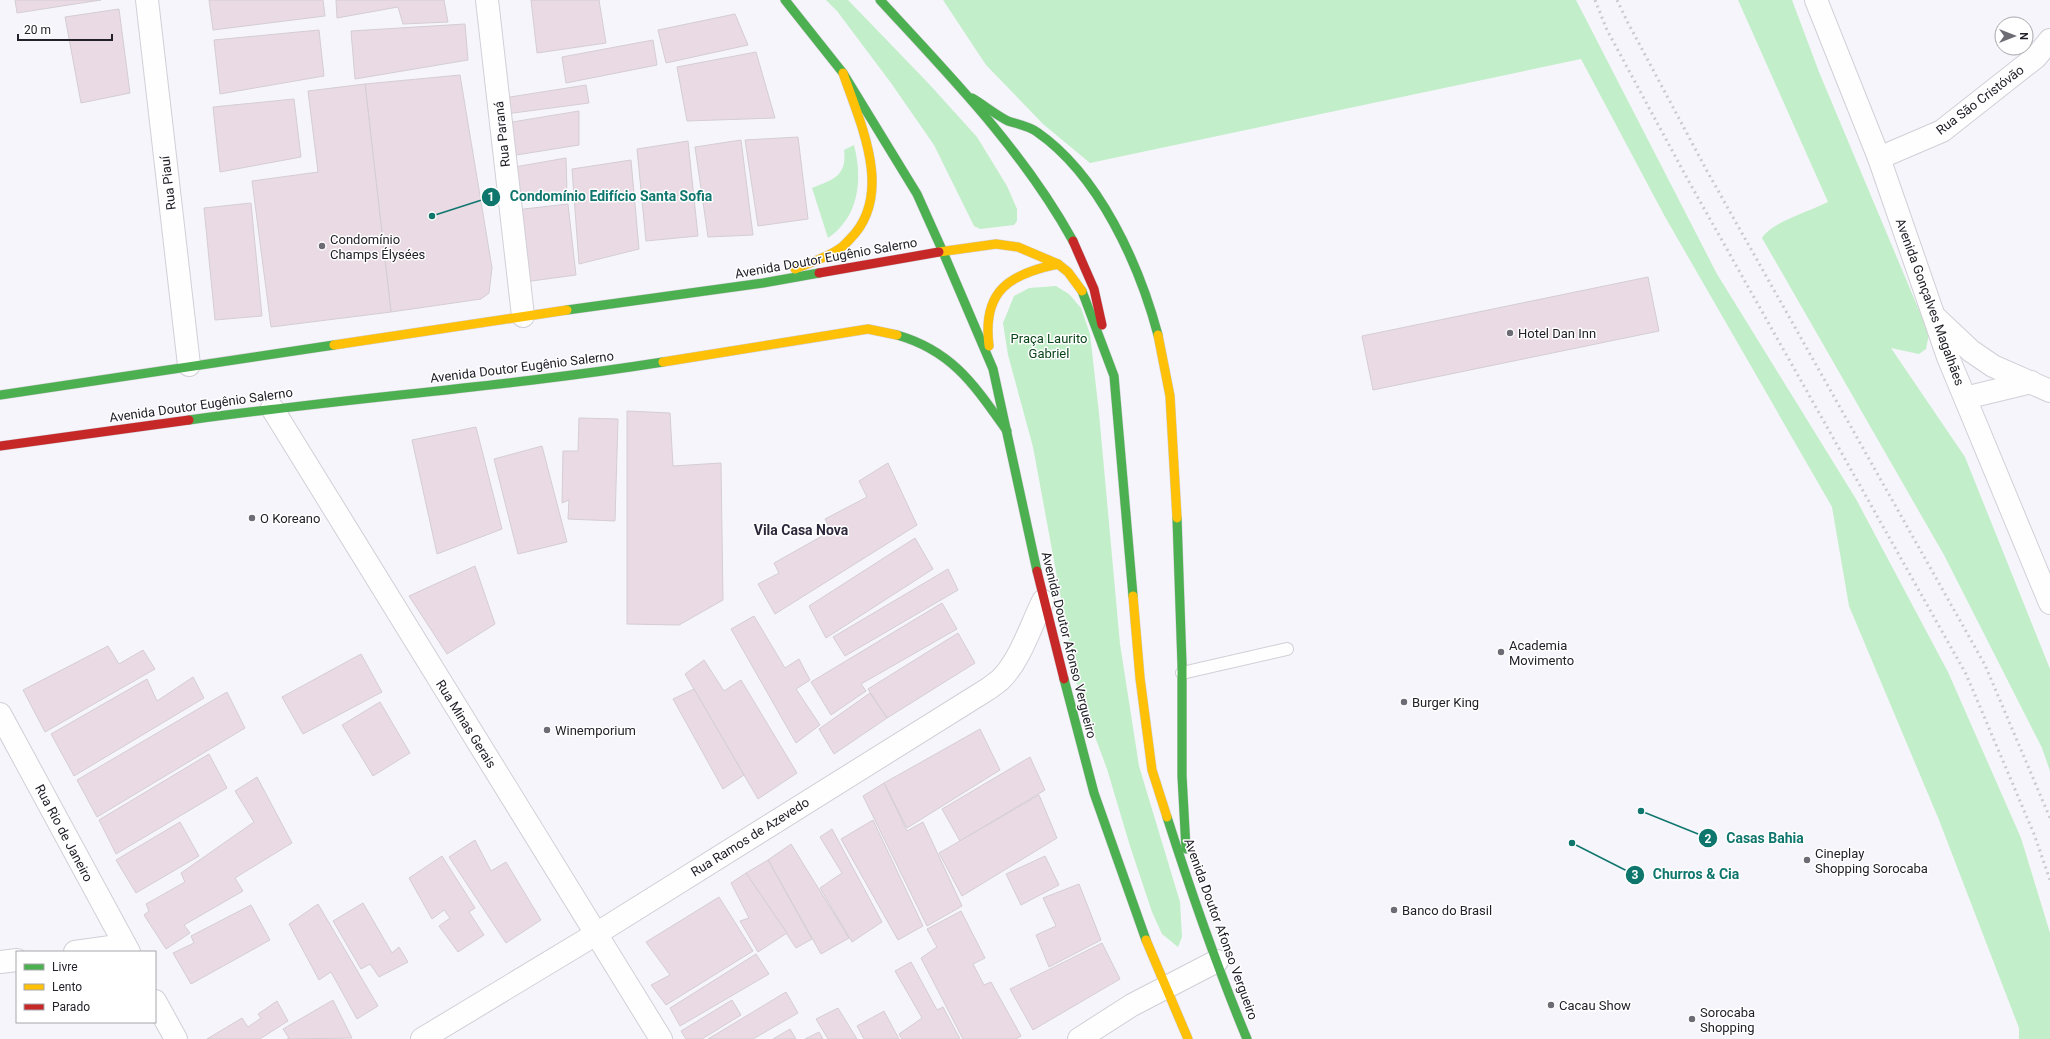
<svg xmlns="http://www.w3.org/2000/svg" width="2050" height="1039" viewBox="0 0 2050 1039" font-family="Roboto,sans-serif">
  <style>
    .green { fill: #c3eeca }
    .building { fill: #eadae3; stroke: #d4ced3 }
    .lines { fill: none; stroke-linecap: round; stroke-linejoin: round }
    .lane-casing { stroke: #d2cfd7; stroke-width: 14 }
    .street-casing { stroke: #d2cfd7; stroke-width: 24 }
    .fast-casing { stroke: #d2cfd7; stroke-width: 10 }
    .slow-casing { stroke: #d2cfd7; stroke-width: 10 }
    .jam-casing { stroke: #d2cfd7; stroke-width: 10 }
    .lane { stroke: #fefefe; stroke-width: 12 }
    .street { stroke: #fefefe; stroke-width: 22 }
    .fast { stroke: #4caf50; stroke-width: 9 }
    .slow { stroke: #ffc107; stroke-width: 9 }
    .jam { stroke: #c62828; stroke-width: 9 }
    .rail { stroke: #cbcacc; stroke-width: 3; stroke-dasharray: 2 4; stroke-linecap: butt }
    .poi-dot { fill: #6d6b73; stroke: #fff; stroke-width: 1.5 }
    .labels { text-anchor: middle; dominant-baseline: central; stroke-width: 3; stroke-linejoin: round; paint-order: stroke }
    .street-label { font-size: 13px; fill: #23212a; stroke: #fff }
    .poi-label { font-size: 13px; fill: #23212a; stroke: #fff; text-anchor: start }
    .park-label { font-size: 13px; fill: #0a4518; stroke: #fff }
    .neighbourhood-label { font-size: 14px; font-weight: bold; fill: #2e283c; stroke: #fff }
    .leader { fill: none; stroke: #0f766e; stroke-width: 1.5 }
    .callout-dot { fill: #0f766e; stroke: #fff; stroke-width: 1.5 }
    .mark-label { font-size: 12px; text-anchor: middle; font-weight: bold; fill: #fff }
    .callout-label { font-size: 14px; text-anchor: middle; font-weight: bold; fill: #0f766e; stroke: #fff; stroke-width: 3; stroke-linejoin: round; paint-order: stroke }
  </style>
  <rect width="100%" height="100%" fill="#f6f5fb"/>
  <g class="green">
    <polygon points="826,0 848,0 930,85 977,137 1007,186 1017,209 1017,221 1014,225 980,229 974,226 934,145 891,83 837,11"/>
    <polygon points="943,0 1576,0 1717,274 1856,499 1948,672 2021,838 2050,933 2050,1039 2019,1039 2019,1028 1939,820 1849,606 1832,507 1664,215 1581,59 1090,163 1043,124 986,65"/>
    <path d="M1738 0H1792L1819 72 1929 334 1926 349 1919 354 1891 348 1965 457 2050 669V771L2042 748 1944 555 1762 238C1771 222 1811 211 1828 202Z"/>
    <path d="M854 145C863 180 859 217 828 238L812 188C834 179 847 176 844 150Z"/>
    <polygon points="1056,286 1069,294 1081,308 1090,334 1099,413 1120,644 1139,766 1180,902 1182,937 1178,947 1162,934 1152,912 1130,846 1107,769 1078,691 1033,447 1008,355 1003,323 1014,296 1029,288"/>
  </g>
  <g class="building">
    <polygon points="15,0 101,0 17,13"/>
    <polygon points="209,0 323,0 325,16 213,30"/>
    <polygon points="336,0 444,0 448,22 403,24 398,7 337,18"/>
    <polygon points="531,0 599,0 606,43 537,53"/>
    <polygon points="119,9 130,93 81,103 65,17"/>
    <polygon points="735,14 748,45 666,63 658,30"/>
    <polygon points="465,24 468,60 355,79 351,31"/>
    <polygon points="319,30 324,76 220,94 214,40"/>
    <polygon points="653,40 657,65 566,83 562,57"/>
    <polygon points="756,52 775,118 687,121 677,67"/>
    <polygon points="460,75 492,268 489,293 481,299 391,312 365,84"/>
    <polygon points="365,84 391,312 271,327 252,181 318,172 308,91"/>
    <polygon points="586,85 589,103 506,114 504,98"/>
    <polygon points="294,99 301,157 220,172 213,107"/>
    <polygon points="579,111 579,145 510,156 506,123"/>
    <polygon points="798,137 808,219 758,226 745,140"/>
    <polygon points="741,140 753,235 708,237 695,147"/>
    <polygon points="688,141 698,236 646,241 637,149"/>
    <polygon points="566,158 567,192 512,202 509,168"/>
    <polygon points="631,160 639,249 579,264 572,169"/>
    <polygon points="251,203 262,316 215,320 204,208"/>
    <polygon points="568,204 576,275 524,282 515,210"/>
    <polygon points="1648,277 1659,331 1373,390 1362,336"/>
    <polygon points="627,411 670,413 673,466 721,463 723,600 679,625 627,624"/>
    <polygon points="579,418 618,419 615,521 568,519 569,500 562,503 563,451 578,451"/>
    <polygon points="476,427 502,529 437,554 412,440"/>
    <polygon points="542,446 567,542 518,554 494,459"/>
    <polygon points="888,463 917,525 775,614 758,584 779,573 774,563 831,531 825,519 867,497 859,481"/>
    <polygon points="915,538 933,569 826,638 809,606"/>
    <polygon points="475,566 495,624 447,654 409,596"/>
    <polygon points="948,569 958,590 845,656 833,637"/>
    <polygon points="942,603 957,629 861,684 866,691 831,715 811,682"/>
    <polygon points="754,616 785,668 799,659 810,680 796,689 820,725 796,743 731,629"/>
    <polygon points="958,633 975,663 887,718 868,689"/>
    <polygon points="108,646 119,664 143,650 155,669 45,732 23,690"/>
    <polygon points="361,654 382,692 303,734 282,697"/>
    <polygon points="704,660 724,691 741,680 797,773 758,799 685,674"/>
    <polygon points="193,677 204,698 74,776 51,734 147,679 157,701"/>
    <polygon points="694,689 744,775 723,789 673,699"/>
    <polygon points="227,692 245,728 97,817 77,780"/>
    <polygon points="870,693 887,718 834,754 819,729"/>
    <polygon points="380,702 410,753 373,776 342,725"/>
    <polygon points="980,729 1000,770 907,828 884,783"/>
    <polygon points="209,754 227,788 116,854 99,820"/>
    <polygon points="1030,757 1045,790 960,841 942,809"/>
    <polygon points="257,777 292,843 235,878 243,891 184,925 190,933 166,949 144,915 149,911 146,904 185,882 181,873 254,822 235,791"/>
    <polygon points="884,783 907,831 923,822 962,906 927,926 863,796"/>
    <polygon points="1039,795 1057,838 962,896 939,853"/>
    <polygon points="873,820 923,926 898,940 841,839"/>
    <polygon points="180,822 199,856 136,893 116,860"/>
    <polygon points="832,829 882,922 852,942 820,888 842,873 820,837"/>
    <polygon points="475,840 491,871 506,862 541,920 506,943 449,857"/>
    <polygon points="791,844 849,938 821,954 768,860"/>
    <polygon points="442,856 475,908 469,912 484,935 458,952 439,926 450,918 444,910 432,919 409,878"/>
    <polygon points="1045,856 1059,885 1021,905 1006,874"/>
    <polygon points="768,860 812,939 796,948 746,873"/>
    <polygon points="746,873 787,933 758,952 740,921 749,918 731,883"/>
    <polygon points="1079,884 1101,940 1049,967 1036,935 1056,926 1043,898"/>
    <polygon points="719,897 753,951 666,1005 651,985 670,975 646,942"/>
    <polygon points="363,903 392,953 399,947 408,962 379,977 370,964 361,969 333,921"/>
    <polygon points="318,904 378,1006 357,1019 331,972 319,980 289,924"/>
    <polygon points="251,905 270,940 191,984 173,953 194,943 191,936"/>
    <polygon points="961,911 985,958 973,964 984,985 991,982 1021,1036 1016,1039 963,1039 921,958 937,947 927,929"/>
    <polygon points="1102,943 1120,979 1033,1030 1010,989"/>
    <polygon points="756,954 769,974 680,1026 670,1008"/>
    <polygon points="911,962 937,1010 943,1007 960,1039 902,1039 899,1034 922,1018 895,971"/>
    <polygon points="786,992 798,1013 753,1039 708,1039"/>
    <polygon points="333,1000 352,1038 287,1039 289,1038 283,1029"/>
    <polygon points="732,1000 741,1015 702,1039 686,1039 681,1031"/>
    <polygon points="277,1001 288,1021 260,1039 207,1039 242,1018 248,1027 261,1018 258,1014"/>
    <polygon points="838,1008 857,1039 828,1039 816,1019"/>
    <polygon points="884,1011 899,1039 864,1039 857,1026"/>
    <polygon points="790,1029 796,1039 773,1039"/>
    <polygon points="819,1032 823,1039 805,1039"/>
  </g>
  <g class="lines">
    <defs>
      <polyline id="lane" points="1182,673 1287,649"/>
      <g id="street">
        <polyline points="147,0 189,365"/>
        <polyline points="487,0 523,316"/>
        <polyline points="1816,0 1879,158 1948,357 2050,603"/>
        <polyline points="1879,158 1942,131 2036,57 2050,40"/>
        <polyline points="1936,318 1971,351 1993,366 2050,391"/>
        <polyline points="1965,398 2031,382"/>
        <polyline points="272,408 661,1039"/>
        <polyline points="0,714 129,952"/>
        <polyline points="75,952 125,945"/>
        <polyline points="0,962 17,960"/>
        <polyline points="155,1001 176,1039"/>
        <path d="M422 1039 596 934 980 694C987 690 994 685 1000 680 1020 661 1031 625 1043 601"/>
        <polyline points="1079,1039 1132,1005 1217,961"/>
      </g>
      <g id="fast">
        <polyline points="785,0 843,73 917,194 943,252"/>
        <path d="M880 0C950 76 1022 149 1073 241"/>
        <path d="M972 98C984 105 996 115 1008 121 1017 124 1029 126 1037 132 1099 175 1139 264 1158 335"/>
        <polyline points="943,252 993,369 1037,571"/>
        <polyline points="1082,291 1114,376 1133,596"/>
        <polyline points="567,310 763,283 819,273"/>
        <path d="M897 335C953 351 975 386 1007 431"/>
        <polyline points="0,395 334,345"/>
        <path d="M189 420C346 398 506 387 663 362"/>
        <polyline points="1177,518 1182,665 1182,776 1186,849"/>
        <polyline points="1064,679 1094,793 1146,940"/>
        <path d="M1167 817C1191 892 1217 967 1247 1039"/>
      </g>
      <g id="slow">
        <polyline points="939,252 996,244 1018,247 1058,264 1068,272 1082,291"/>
        <path d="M795 269C809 263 826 258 839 249 843 247 847 242 850 239 895 194 860 123 843 73"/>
        <polyline points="1158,335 1170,396 1177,518"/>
        <polyline points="334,345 567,310"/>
        <path d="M989 346C982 291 1009 274 1058 264"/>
        <polyline points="663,362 868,329 897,335"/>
        <polyline points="1133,596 1140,678 1152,770 1167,817"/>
        <polyline points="1146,940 1188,1039"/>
      </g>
      <g id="jam">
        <polyline points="1073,241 1094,289 1102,325"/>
        <polyline points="819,273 939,252"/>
        <polyline points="0,446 189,420"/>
        <polyline points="1037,571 1064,679"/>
      </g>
    </defs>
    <use href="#lane" class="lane-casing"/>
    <use href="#street" class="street-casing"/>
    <use href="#fast" class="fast-casing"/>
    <use href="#slow" class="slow-casing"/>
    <use href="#jam" class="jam-casing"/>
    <use href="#lane" class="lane"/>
    <use href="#street" class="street"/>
    <use href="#fast" class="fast"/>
    <use href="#slow" class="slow"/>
    <use href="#jam" class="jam"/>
    <g class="rail">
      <polyline points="1595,0 1607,30 1688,180 1966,674 2034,834 2050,880"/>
      <polyline points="1617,0 1627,21 1707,171 1985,665 2050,818"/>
    </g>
  </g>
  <g class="poi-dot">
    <circle cx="322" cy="246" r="4"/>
    <circle cx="1510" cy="333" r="4"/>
    <circle cx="252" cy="518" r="4"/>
    <circle cx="1501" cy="652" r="4"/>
    <circle cx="1404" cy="702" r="4"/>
    <circle cx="547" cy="730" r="4"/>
    <circle cx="1807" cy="860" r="4"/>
    <circle cx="1394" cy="910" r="4"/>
    <circle cx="1551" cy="1005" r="4"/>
    <circle cx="1692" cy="1019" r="4"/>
  </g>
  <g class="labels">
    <g class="street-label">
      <text transform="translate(1980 100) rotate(-37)">Rua São Cristóvão</text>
      <text transform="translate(502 134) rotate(-96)">Rua Paraná</text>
      <text transform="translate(168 183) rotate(-97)">Rua Piauí</text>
      <text transform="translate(826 258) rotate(-10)">Avenida Doutor Eugênio Salerno</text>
      <text transform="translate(1930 302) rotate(70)">Avenida Gonçalves Magalhães</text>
      <text transform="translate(522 367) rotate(-7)">Avenida Doutor Eugênio Salerno</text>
      <text transform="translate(201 405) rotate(-8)">Avenida Doutor Eugênio Salerno</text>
      <text transform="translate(1069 645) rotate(76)">Avenida Doutor Afonso Vergueiro</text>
      <text transform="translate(466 724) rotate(58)">Rua Minas Gerais</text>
      <text transform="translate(64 833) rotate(62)">Rua Rio de Janeiro</text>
      <text transform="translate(750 837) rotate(-32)">Rua Ramos de Azevedo</text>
      <text transform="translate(1221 929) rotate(70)">Avenida Doutor Afonso Vergueiro</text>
    </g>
    <g class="poi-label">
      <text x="330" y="239">Condomínio<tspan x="330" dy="15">Champs Élysées</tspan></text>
      <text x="1518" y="333">Hotel Dan Inn</text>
      <text x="260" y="518">O Koreano</text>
      <text x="1509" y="645">Academia<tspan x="1509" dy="15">Movimento</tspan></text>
      <text x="1412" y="702">Burger King</text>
      <text x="555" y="730">Winemporium</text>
      <text x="1815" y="853">Cineplay<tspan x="1815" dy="15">Shopping Sorocaba</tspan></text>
      <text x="1402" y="910">Banco do Brasil</text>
      <text x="1559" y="1005">Cacau Show</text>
      <text x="1700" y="1012">Sorocaba<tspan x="1700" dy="15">Shopping</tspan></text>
    </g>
    <g class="park-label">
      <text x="1049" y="338">Praça Laurito<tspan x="1049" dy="15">Gabriel</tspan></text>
    </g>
    <g class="neighbourhood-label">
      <text x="801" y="530">Vila Casa Nova</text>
    </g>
  </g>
  <path class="leader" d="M432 216L491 197M1641 811L1708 838M1572 843L1635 875"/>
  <g class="callout-dot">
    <circle cx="432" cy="216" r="4"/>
    <circle cx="1641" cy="811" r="4"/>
    <circle cx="1572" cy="843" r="4"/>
    <circle cx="491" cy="197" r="10"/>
    <circle cx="1708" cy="838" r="10"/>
    <circle cx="1635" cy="875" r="10"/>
  </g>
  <g class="mark-label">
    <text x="491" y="201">1</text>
    <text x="1708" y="843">2</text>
    <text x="1635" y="879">3</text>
  </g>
  <g class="callout-label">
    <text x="611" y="201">Condomínio Edifício Santa Sofia</text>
    <text x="1765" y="843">Casas Bahia</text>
    <text x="1696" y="879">Churros &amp; Cia</text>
  </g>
  <rect x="16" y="951" width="140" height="72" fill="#ffffff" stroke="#a7a6aa"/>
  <rect x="24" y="964" width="20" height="6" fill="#4caf50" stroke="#a7a6aa"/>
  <text x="52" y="971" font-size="12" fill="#23212a">Livre</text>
  <rect x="24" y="984" width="20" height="6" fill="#ffc107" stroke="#a7a6aa"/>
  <text x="52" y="991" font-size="12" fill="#23212a">Lento</text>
  <rect x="24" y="1004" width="20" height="6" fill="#c62828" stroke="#a7a6aa"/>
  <text x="52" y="1011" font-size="12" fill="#23212a">Parado</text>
  <g transform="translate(2014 36) rotate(90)"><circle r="19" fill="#ffffff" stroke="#a7a6aa"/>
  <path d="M0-3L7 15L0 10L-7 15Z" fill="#6d6b73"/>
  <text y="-6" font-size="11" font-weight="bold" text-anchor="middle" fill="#23212a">N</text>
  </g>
  <path d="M18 34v6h94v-6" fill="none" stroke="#23212a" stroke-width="2"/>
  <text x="24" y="34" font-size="12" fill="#23212a" stroke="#ffffff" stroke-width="3" paint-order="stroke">20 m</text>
</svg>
